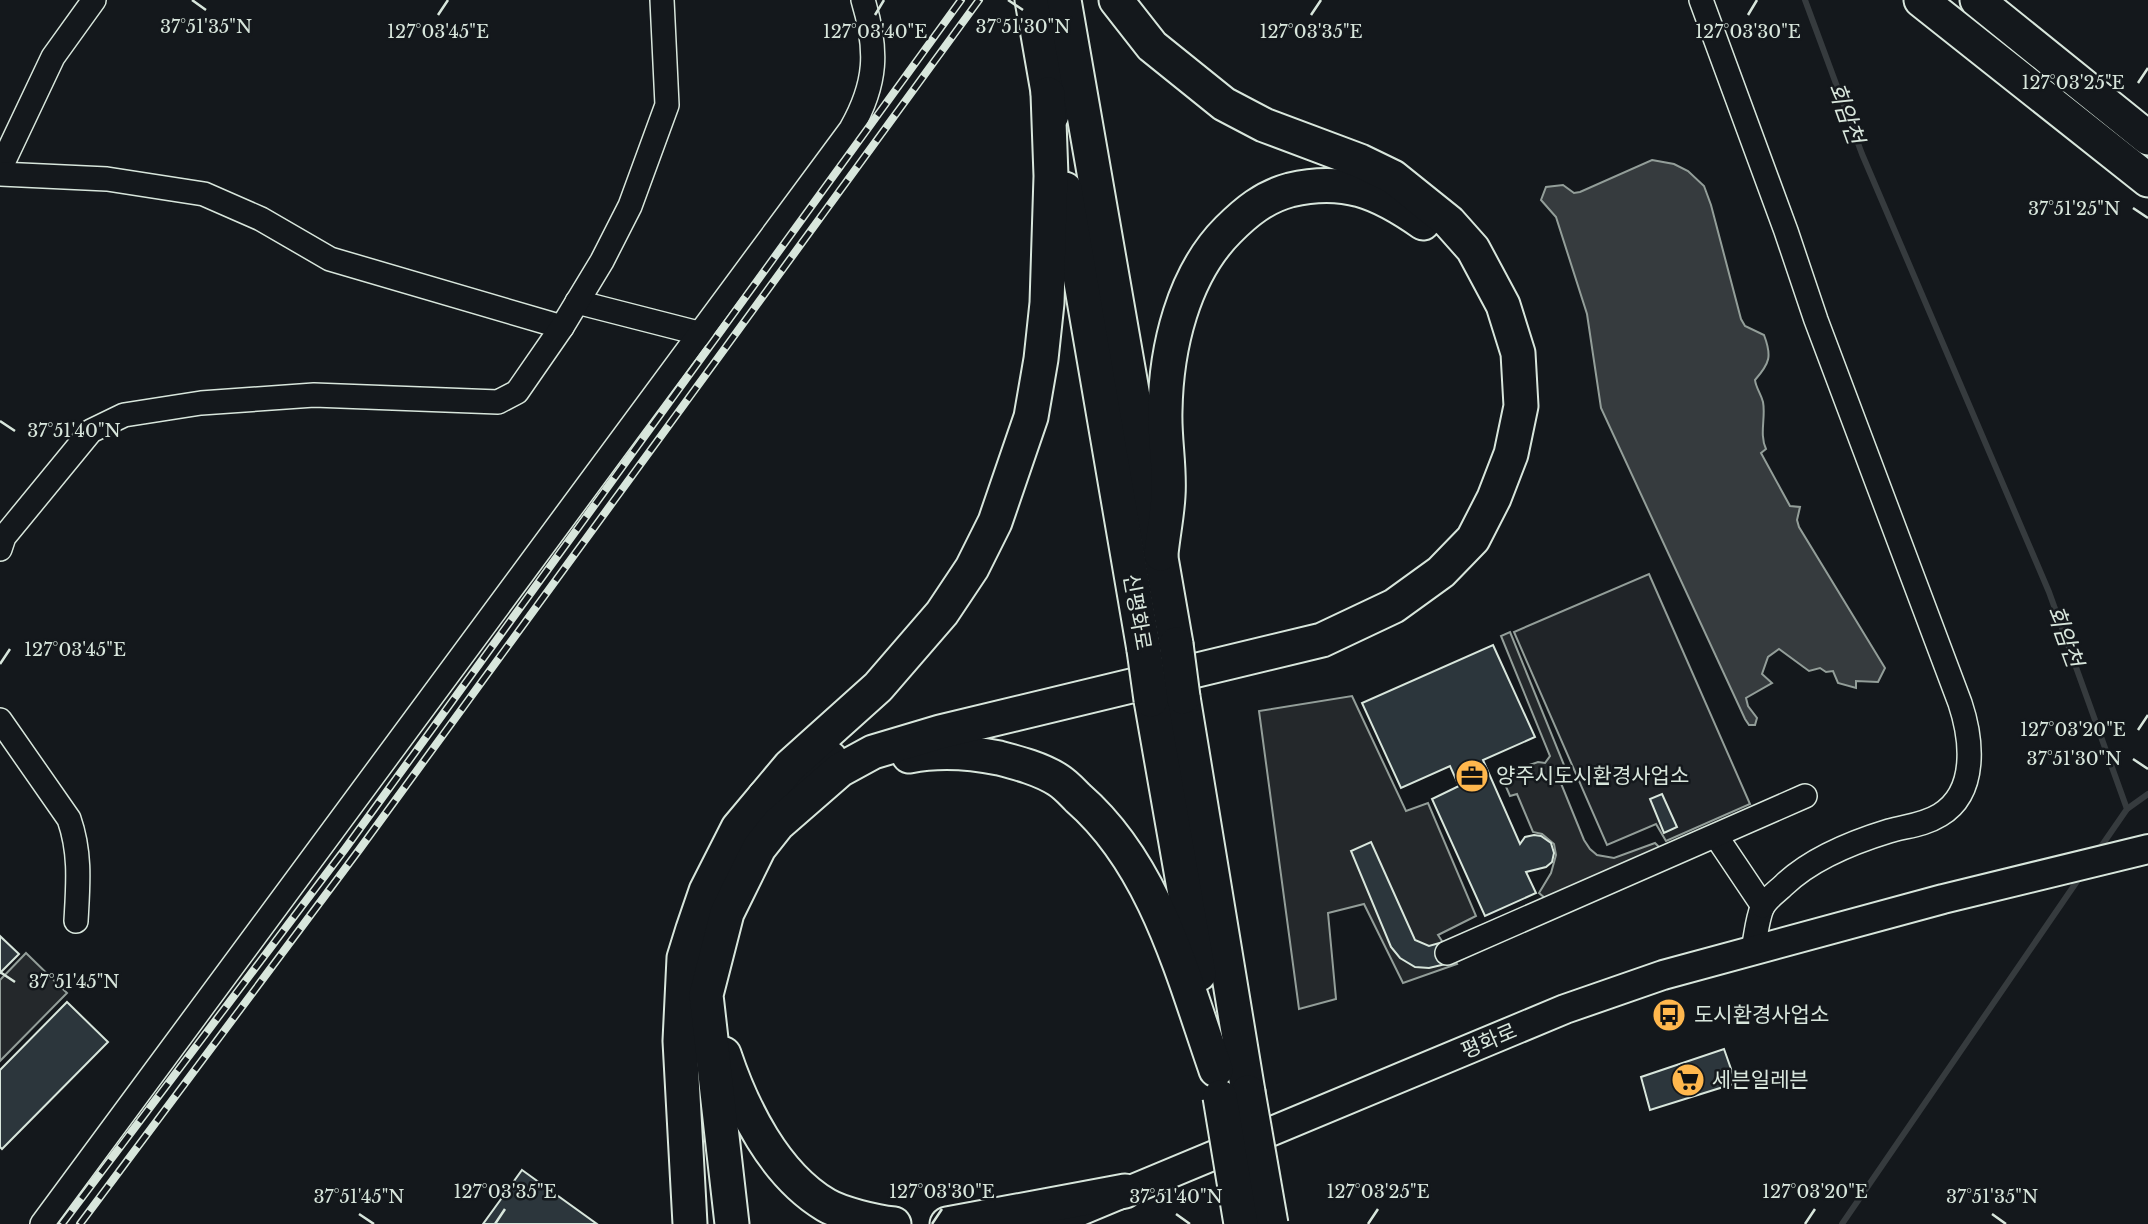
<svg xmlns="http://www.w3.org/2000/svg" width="2148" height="1224" viewBox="0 0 2148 1224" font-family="'Libre Baskerville','Noto Sans KR',serif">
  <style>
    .green { fill: #202428; stroke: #939e99; stroke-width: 2 }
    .parking { fill: #24282b; stroke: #939e99; stroke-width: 2 }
    .water { fill: #363b3e; stroke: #939e99; stroke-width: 2 }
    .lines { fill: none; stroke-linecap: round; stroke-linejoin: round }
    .stream { stroke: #363b3e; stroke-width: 6 }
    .building { fill: #2c363c; stroke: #d8e6dc; stroke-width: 2 }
    .minor-casing { stroke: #d8e6dc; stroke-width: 26 }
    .major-casing { stroke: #d8e6dc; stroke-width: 32 }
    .highway-casing { stroke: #d8e6dc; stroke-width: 37 }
    .minor { stroke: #14181c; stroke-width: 23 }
    .major { stroke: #14181c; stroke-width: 28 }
    .highway { stroke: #14181c; stroke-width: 33 }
    .rail-casing { stroke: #d8e6dc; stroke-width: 8 }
    .rail { stroke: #14181c; stroke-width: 5; stroke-dasharray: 16; stroke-linecap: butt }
    .highway-bridge-casing { stroke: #d8e6dc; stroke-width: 37; stroke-linecap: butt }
    .highway-bridge { stroke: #14181c; stroke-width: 33 }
    .ticks { fill: none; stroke: #d8e6dc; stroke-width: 2.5 }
    .labels { text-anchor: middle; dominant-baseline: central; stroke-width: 5; stroke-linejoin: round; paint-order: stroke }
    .street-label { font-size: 21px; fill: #d8e6dc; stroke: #14181c }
    .poi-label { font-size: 21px; fill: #d8e6dc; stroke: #14181c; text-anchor: start }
    .water-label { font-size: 23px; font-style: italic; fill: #d8e6dc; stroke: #14181c }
    .ticks-label { font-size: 18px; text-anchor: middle; fill: #d8e6dc; stroke: #14181c; stroke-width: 5; stroke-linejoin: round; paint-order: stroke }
  </style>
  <rect width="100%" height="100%" fill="#14181c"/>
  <polygon class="green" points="1649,574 1750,804 1666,841 1656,824 1607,845 1514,632"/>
  <g class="parking">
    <polygon points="1510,632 1564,765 1565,770 1560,781 1584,840 1590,849 1597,855 1614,858 1655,843 1661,849 1545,898 1539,893 1551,873 1556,855 1554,844 1542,834 1533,832 1517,794 1510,796 1501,775 1538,762 1545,763 1550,756 1501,636"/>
    <polygon points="1352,696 1406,811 1428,803 1476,916 1438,935 1457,964 1403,983 1364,904 1328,913 1336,999 1299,1009 1259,711"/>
    <polygon points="26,953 67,993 0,1061 0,980"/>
  </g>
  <path class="water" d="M1652 160 1674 164 1688 171 1704 186 1711 205 1741 319 1745 326 1764 335C1772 356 1770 363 1755 380 1756 388 1761 394 1763 402 1766 417 1759 434 1766 449L1761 453 1790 506 1800 507 1797 520 1799 527 1885 668 1878 682 1856 681V688L1838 683 1833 671 1826 672 1820 668 1809 671 1779 649 1768 657 1762 674 1772 683 1746 698 1748 706 1757 718 1755 725H1749L1745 719 1601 408 1587 314 1556 217 1541 200 1546 187 1563 185 1574 193 1580 192Z"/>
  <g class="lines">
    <g class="stream">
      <polyline points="1805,0 1862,154 2049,592 2127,809 2098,851"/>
      <polyline points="2127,809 2148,794"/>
      <polyline points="1842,1224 2082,874"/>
    </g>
  </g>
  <g class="building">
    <polygon points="1493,645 1535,737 1483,760 1520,844 1525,837 1534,835 1541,836 1551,843 1554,853 1552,862 1546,867 1526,872 1536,893 1485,916 1432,799 1459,786 1450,766 1401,788 1362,703"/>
    <polygon points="1662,794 1677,827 1664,833 1650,799"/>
    <polygon points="1371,842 1415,940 1429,946 1443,942 1450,963 1429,968 1415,967 1400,958 1391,947 1351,851"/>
    <polygon points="0,936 19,954 0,973"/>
    <polygon points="67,1002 108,1042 2,1149 0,1147 0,1070"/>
    <polygon points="1724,1049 1736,1083 1650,1110 1641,1077"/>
    <polygon points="522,1170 597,1224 483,1224"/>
  </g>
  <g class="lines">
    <defs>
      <g id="minor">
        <path d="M1701 0 1786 231 1816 320 1960 703C1972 739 1978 792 1940 815 1924 825 1906 826 1889 831 1853 842 1812 858 1784 885 1778 891 1766 899 1762 908 1757 920 1756 936 1753 949"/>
        <polyline points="0,169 53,57 94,0"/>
        <polyline points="0,174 107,179 204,194 261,219 330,259 562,327"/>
        <polyline points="577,302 702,334"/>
        <polyline points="0,549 4,537 91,431 124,415 201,403 314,395 498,402 517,392 562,327 602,261 630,206 667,105 662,0"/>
        <path d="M0 720 69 819C81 853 78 885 76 921"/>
        <polyline points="1716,836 1763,906"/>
        <polyline points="1447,953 1805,796"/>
        <path d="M42 1224 851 129C877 83 878 50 863 0"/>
      </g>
      <polyline id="major" points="1049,1224 1565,1009 1663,975 1943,899 2148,849"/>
      <g id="highway">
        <polyline points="1032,0 1052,115"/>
        <polyline points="1064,0 1176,644"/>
        <polyline points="1921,0 2148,180"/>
        <polyline points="1977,0 2148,138"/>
        <polyline points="1065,189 1144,650"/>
        <path d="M1161 554C1163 534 1167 515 1168 496 1170 467 1164 439 1165 411 1166 348 1183 275 1228 230 1246 212 1264 197 1290 190 1344 177 1379 192 1423 223"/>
        <polyline points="1183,697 1248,1092"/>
        <polyline points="1151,700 1199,974"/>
        <path d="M909 756C939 750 969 752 999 758 1018 763 1041 769 1058 780 1066 785 1072 792 1078 798 1156 866 1183 976 1216 1070"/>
        <polyline points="764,797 830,758"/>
        <path d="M724 1054C742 1108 774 1174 826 1205 841 1214 876 1222 894 1224"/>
        <polyline points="690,1224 680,1041 684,958 693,929 706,891 738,828 790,766 878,687 942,613 972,568 995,522 1031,417 1041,359 1047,303 1051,176 1048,94"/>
        <polyline points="732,1224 706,995 727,913 759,848 778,824 840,770 873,752 940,732 1322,640 1394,606 1441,572 1473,539 1494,498 1511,454 1521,406 1518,353 1503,305 1473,249 1449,222 1393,177 1360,161 1264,125 1224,104 1152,46 1116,0"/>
        <polyline points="947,1224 1125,1191"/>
      </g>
    </defs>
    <use href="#minor" class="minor-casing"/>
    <use href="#major" class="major-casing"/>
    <use href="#highway" class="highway-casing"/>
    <use href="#minor" class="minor"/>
    <use href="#major" class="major"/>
    <use href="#highway" class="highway"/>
    <defs>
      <g id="rail">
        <polyline points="62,1224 345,849 961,0"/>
        <polyline points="80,1224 359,850 979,0"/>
      </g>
    </defs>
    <use href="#rail" class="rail-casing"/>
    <use href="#rail" class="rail"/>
    <defs>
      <g id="highway-bridge">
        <polyline points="1176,644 1183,697"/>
        <polyline points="1144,650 1151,700"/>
        <polyline points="1248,1092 1271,1224"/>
        <polyline points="1220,1097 1241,1224"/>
      </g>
    </defs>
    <use href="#highway-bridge" class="highway-bridge-casing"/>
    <use href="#highway-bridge" class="highway-bridge"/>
  </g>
  <path class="ticks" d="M192 0 206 10M1008 0 1023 10M438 15 448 0M875 15 884 0M1311 15 1321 0M1748 15 1757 0M2138 83 2148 68M2133 208 2148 218M0 421 15 431M0 664 10 649M2138 730 2148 715M2133 759 2148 769M0 972 15 982M359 1214 374 1224M1176 1214 1190 1224M1992 1214 2006 1224M495 1224 505 1209M932 1224 942 1209M1368 1224 1378 1209M1805 1224 1815 1209"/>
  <defs>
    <symbol id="office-disc" viewBox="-11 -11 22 22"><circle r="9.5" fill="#ffb74d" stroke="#14181c"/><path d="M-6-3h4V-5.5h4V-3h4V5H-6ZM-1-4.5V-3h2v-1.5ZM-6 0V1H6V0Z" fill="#111"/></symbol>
    <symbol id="bus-disc" viewBox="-11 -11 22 22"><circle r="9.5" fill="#ffb74d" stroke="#14181c"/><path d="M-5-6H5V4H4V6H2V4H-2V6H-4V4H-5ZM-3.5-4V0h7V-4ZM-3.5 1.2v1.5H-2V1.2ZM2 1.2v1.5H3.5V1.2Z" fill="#111"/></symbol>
    <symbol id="supermarket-disc" viewBox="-11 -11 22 22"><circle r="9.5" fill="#ffb74d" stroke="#14181c"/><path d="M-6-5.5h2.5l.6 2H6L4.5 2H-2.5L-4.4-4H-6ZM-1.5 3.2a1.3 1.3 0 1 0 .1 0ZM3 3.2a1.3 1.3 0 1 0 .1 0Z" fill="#111"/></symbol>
  </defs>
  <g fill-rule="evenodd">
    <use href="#office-disc" x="1453" y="757" width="38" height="38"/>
    <use href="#bus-disc" x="1650" y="996" width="38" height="38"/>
    <use href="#supermarket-disc" x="1669" y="1061" width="38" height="38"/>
  </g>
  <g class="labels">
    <g class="street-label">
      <text transform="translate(1137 612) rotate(80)">신평화로</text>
      <text transform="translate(1489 1041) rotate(-23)">평화로</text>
    </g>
    <g class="poi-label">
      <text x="1496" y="776">양주시도시환경사업소</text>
      <text x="1694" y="1015">도시환경사업소</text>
      <text x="1712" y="1080">세븐일레븐</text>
    </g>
    <g class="water-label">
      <text transform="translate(1846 113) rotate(70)">회암천</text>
      <text transform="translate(2065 636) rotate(70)">회암천</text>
    </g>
  </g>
  <g class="ticks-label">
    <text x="206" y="33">37°51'35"N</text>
    <text x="1023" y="33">37°51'30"N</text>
    <text x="438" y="38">127°03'45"E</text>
    <text x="875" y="38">127°03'40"E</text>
    <text x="1311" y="38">127°03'35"E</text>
    <text x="1748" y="38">127°03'30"E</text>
    <text x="2073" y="89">127°03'25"E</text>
    <text x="2074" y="215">37°51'25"N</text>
    <text x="74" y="437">37°51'40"N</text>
    <text x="75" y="656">127°03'45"E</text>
    <text x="2073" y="736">127°03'20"E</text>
    <text x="2074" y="765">37°51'30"N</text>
    <text x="74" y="988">37°51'45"N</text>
    <text x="505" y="1198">127°03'35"E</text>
    <text x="942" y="1198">127°03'30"E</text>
    <text x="1378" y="1198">127°03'25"E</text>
    <text x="1815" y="1198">127°03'20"E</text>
    <text x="359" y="1203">37°51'45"N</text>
    <text x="1176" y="1203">37°51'40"N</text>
    <text x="1992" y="1203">37°51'35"N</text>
  </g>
</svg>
